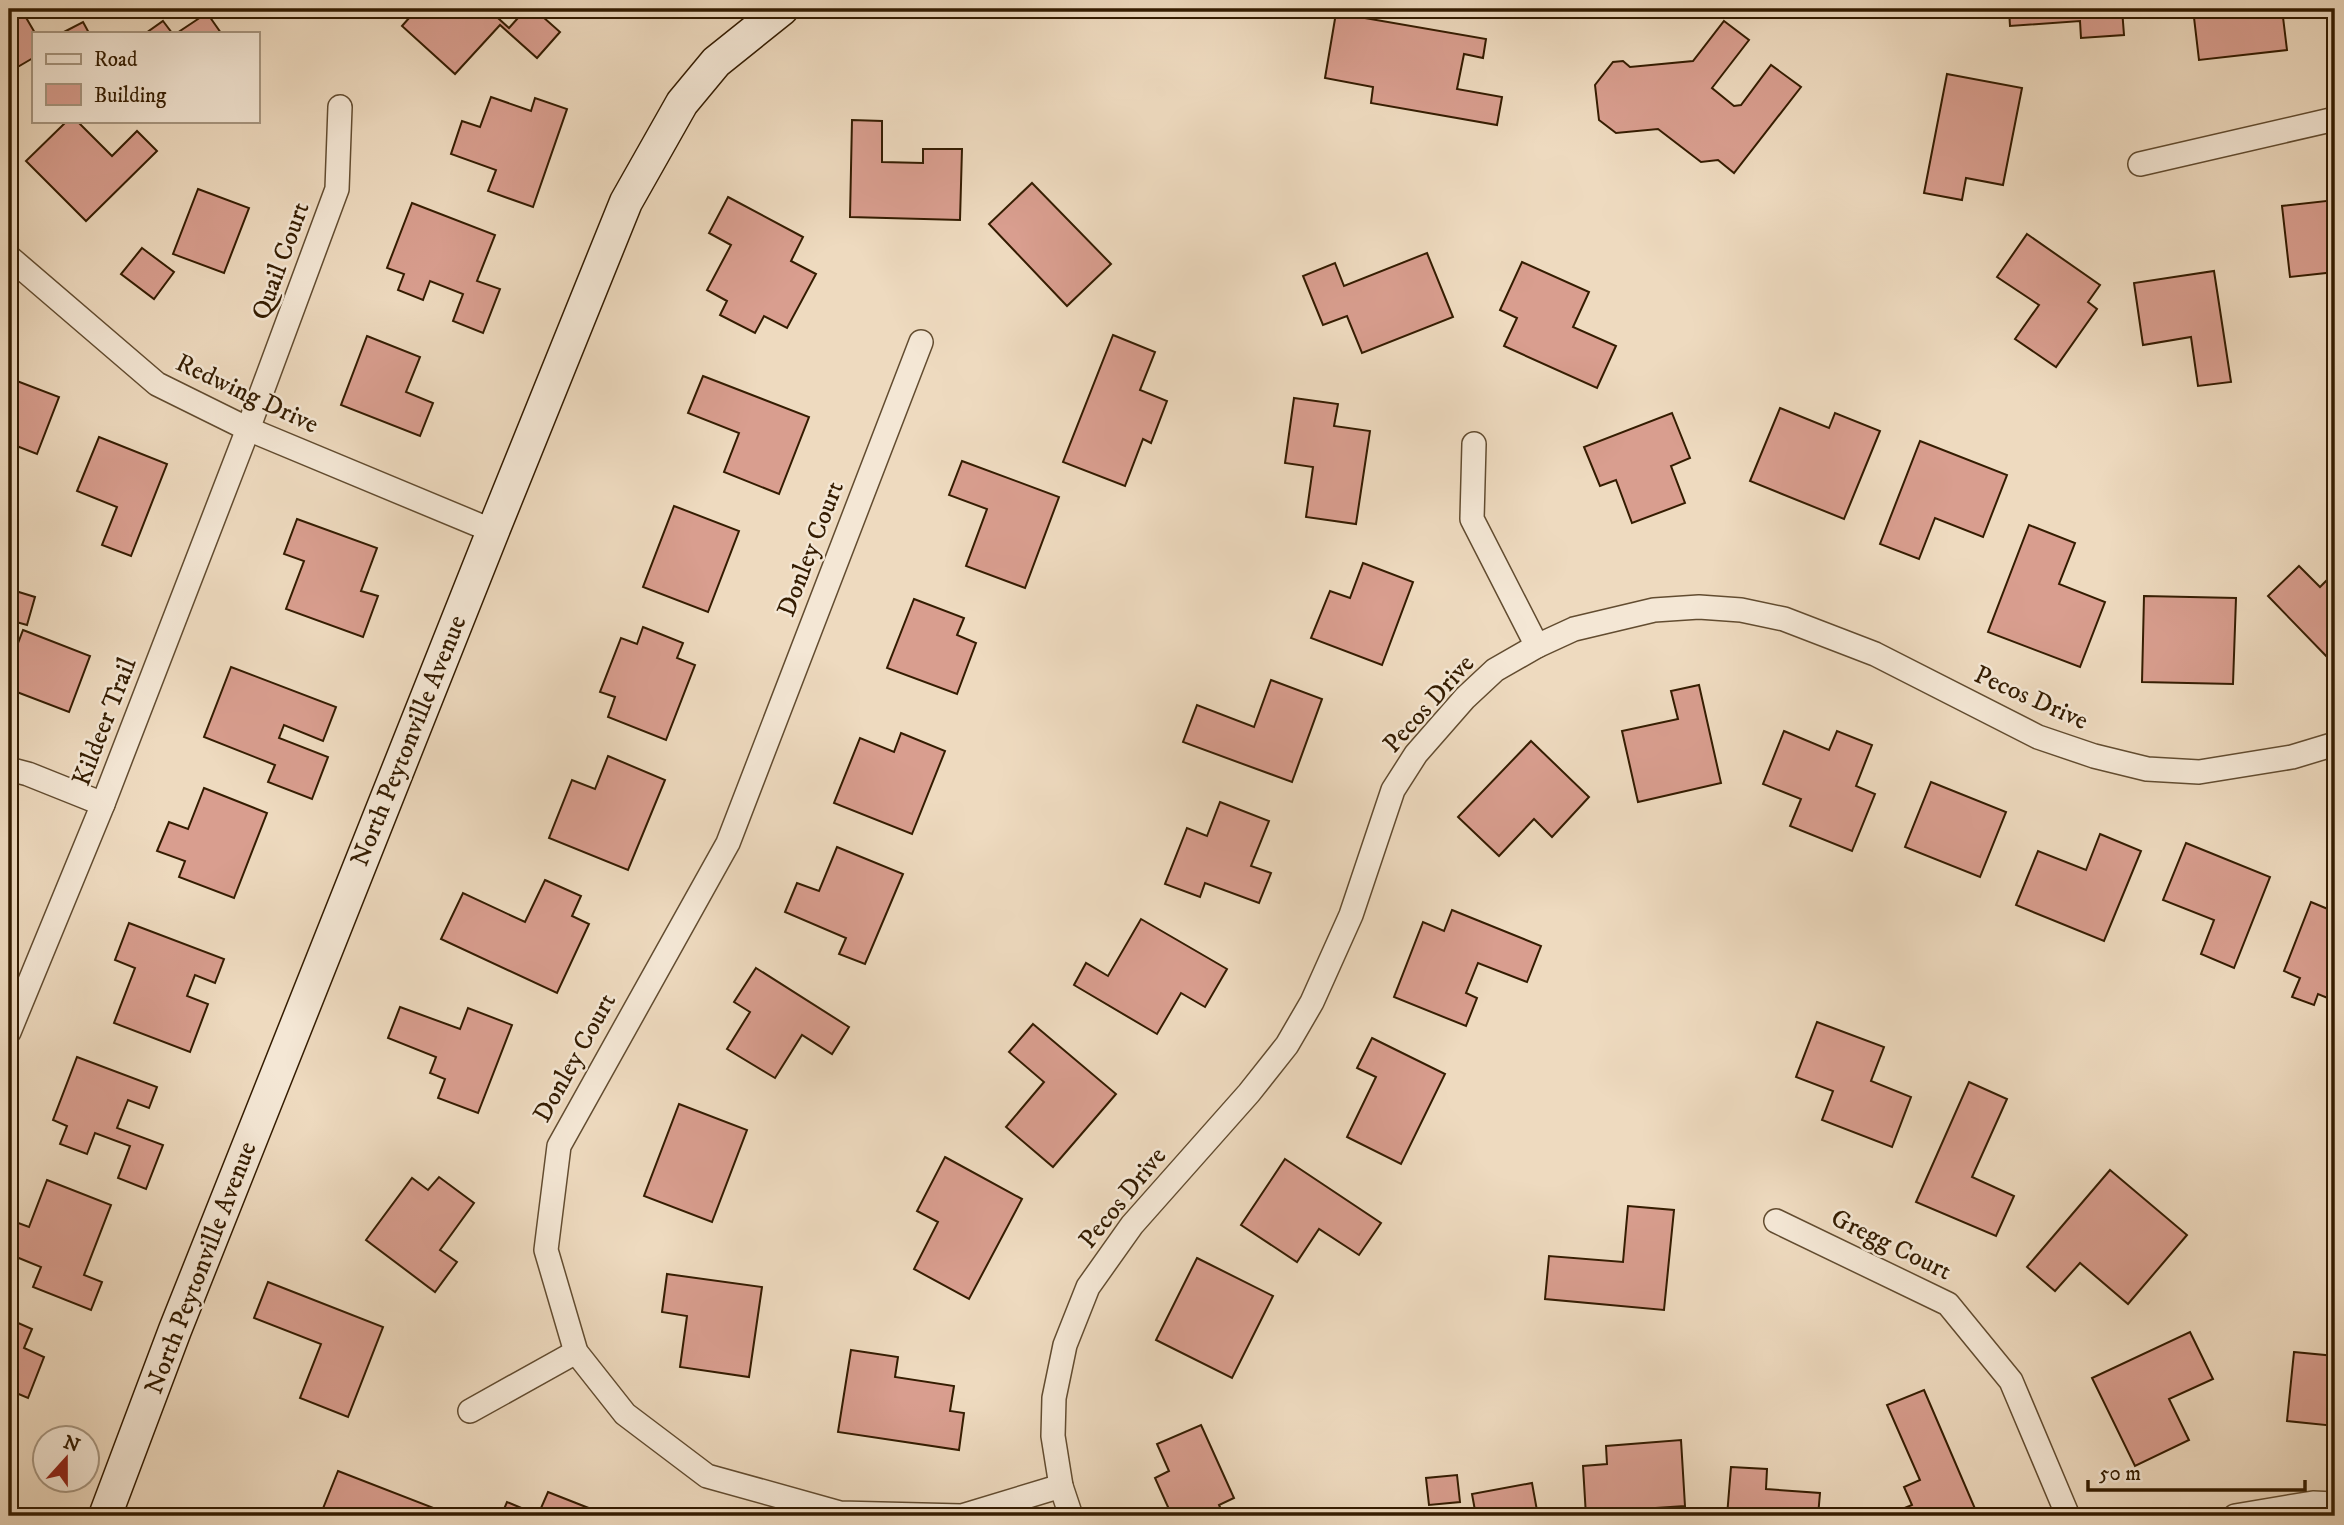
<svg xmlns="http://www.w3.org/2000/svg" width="2344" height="1525" viewBox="0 0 2344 1525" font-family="'IM FELL DW Pica',serif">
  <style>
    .building { fill: #d99e8f; stroke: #341c01; stroke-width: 2 }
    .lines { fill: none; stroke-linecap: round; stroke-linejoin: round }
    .street-casing { stroke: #624c30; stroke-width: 26 }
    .secondary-casing { stroke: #341c01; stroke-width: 35 }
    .street { stroke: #f4e7d5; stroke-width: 23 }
    .secondary { stroke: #f4e7d5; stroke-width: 32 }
    .labels { text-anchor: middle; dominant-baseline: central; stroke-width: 5; stroke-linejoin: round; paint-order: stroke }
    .street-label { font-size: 26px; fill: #341c01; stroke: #f4e7d5 }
  </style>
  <rect width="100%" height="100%" fill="#eedabf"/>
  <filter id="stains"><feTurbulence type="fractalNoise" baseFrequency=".00286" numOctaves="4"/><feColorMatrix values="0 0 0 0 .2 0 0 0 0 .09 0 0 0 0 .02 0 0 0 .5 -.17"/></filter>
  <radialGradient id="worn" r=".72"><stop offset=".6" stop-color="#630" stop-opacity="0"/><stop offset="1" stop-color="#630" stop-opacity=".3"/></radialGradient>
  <g class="building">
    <polygon points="9,9 21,9 35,33 33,58 9,72"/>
    <polygon points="276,9 356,9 356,12 276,15"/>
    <polygon points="417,9 488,9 509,28 526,9 534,9 560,32 537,58 500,25 455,74 402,26"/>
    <polygon points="2009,9 2122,9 2124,35 2081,38 2080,21 2010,26"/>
    <polygon points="2193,9 2282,9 2287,50 2199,60"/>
    <polygon points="2328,9 2335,9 2335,25 2330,25"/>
    <polygon points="207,13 221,33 177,33"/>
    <polygon points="1336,13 1486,39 1483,58 1464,54 1457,89 1502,97 1497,125 1371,103 1373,87 1325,78"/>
    <polygon points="163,21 172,33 146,33"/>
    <polygon points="1724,21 1749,40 1712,88 1734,106 1741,105 1771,65 1801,87 1734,173 1718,160 1701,162 1658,129 1616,133 1599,120 1595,85 1613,62 1623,61 1630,67 1693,61"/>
    <polygon points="83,22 89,33 62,33"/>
    <polygon points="1947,74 2022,88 2003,185 1966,178 1962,200 1924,193"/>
    <polygon points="491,97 531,111 535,98 567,109 533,207 488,191 496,170 451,154 462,121 480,127"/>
    <polygon points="852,120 882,121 882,162 923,163 923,149 962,149 960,220 850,217"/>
    <polygon points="67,121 77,121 112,156 137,131 157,151 86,221 26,161"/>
    <polygon points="1032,183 1111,264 1067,306 989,224"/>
    <polygon points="198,189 249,208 224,273 173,254"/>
    <polygon points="728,197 803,237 791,261 816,274 787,328 764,316 755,333 720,315 727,301 707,290 731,245 709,233"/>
    <polygon points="2335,200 2335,272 2290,277 2282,206"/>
    <polygon points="412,203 495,235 477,281 500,289 483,333 453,321 463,294 430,281 423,300 398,290 404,274 387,268"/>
    <polygon points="2027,234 2100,285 2088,302 2097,309 2056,367 2015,339 2039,305 1997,277"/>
    <polygon points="142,248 174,272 154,299 121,274"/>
    <polygon points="1427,253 1453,317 1362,353 1347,316 1323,325 1303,276 1335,263 1344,286"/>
    <polygon points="1522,262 1589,292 1573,327 1616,346 1597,388 1504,346 1517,318 1500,310"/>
    <polygon points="2214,271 2231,382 2198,386 2191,337 2143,345 2134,283"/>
    <polygon points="1113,335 1155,352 1140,390 1167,401 1151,443 1143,439 1125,486 1063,462"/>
    <polygon points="367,336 420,357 406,392 433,403 420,436 341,405"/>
    <polygon points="703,376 809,417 779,494 724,472 739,433 688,413"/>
    <polygon points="9,378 59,397 37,454 9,443"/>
    <polygon points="1294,398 1338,404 1334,426 1370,431 1356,524 1306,517 1313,467 1285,463"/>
    <polygon points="1780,408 1829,428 1835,413 1880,431 1844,519 1750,481"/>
    <polygon points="1672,413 1690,458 1671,466 1685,503 1632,523 1616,480 1600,486 1584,447"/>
    <polygon points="99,437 167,464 131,556 102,545 117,507 77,491"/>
    <polygon points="1920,441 2007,475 1983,537 1935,518 1919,559 1880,544"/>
    <polygon points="962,461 1059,497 1025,588 966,566 987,509 949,495"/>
    <polygon points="674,506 739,531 708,612 643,587"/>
    <polygon points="297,519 377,548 361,591 378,596 363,637 286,609 304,561 284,554"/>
    <polygon points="2029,525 2075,543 2059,584 2105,602 2080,667 1988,632"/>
    <polygon points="1363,563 1413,582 1382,665 1311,638 1330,591 1350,598"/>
    <polygon points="2299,566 2320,587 2335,572 2335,655 2330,660 2268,596"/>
    <polygon points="9,589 35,597 27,625 9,620"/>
    <polygon points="2144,596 2236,598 2233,684 2142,682"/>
    <polygon points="914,599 964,618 957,635 976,643 957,694 887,668"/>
    <polygon points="643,627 683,643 677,658 695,665 666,740 608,717 615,697 600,692 621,638 637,644"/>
    <polygon points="23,630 90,656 69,712 9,689 9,667"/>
    <polygon points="231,667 336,707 323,741 284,725 279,738 328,757 312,799 268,782 275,765 204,737"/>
    <polygon points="1271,680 1322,699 1292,782 1183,742 1197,705 1254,727"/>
    <polygon points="1699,685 1721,783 1638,802 1622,731 1678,719 1671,691"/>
    <polygon points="1784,731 1829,750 1837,731 1872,745 1856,786 1875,794 1852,851 1790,826 1801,799 1763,784"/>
    <polygon points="901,733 945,751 912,834 834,803 860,738 894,752"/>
    <polygon points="1531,741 1589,797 1552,837 1534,819 1499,856 1458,817"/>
    <polygon points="608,756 665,780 628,870 549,838 572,780 595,789"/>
    <polygon points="1931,782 2006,812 1980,877 1905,847"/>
    <polygon points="204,788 267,813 234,898 179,877 185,861 157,851 169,822 188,829"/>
    <polygon points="1220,802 1269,821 1251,866 1271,873 1259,903 1205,883 1200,897 1165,884 1187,828 1207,836"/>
    <polygon points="2100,834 2141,851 2104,941 2016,905 2038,851 2086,870"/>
    <polygon points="2186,843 2270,877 2234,968 2201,954 2214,920 2163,900"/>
    <polygon points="837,847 903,874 865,964 839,954 846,938 785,912 797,883 819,891"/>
    <polygon points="545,880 581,896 572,916 589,924 557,993 441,939 463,893 525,922"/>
    <polygon points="2311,902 2335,912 2335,1001 2318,994 2314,1005 2292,997 2300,978 2284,971"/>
    <polygon points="1452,910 1541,946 1527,982 1478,963 1466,993 1477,998 1466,1026 1394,997 1423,922 1444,931"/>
    <polygon points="1141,919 1227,969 1205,1007 1181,993 1157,1034 1074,985 1086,963 1108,976"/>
    <polygon points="129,923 224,959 215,983 195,975 187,996 208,1004 190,1052 114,1023 135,968 115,960"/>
    <polygon points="756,968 849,1027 832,1054 802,1035 775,1078 727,1049 750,1012 734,1002"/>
    <polygon points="400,1007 460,1029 468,1008 512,1025 478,1113 438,1098 445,1079 430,1073 436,1057 388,1038"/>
    <polygon points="1817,1022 1884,1047 1871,1081 1911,1097 1892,1147 1822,1120 1833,1091 1796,1077"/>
    <polygon points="1033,1024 1116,1094 1053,1167 1006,1127 1044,1082 1009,1052"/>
    <polygon points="1372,1038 1445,1074 1401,1164 1347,1137 1376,1077 1357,1068"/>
    <polygon points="77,1057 157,1087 149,1108 128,1100 117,1128 163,1145 146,1189 118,1178 130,1146 95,1133 87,1154 60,1144 67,1126 53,1120"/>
    <polygon points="1969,1082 2007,1099 1972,1177 2014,1196 1996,1236 1916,1202"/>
    <polygon points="679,1104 747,1130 712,1222 644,1196"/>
    <polygon points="945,1157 1022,1199 969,1299 914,1269 938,1222 917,1211"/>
    <polygon points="1285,1159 1381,1223 1359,1255 1319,1229 1297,1262 1241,1225"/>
    <polygon points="2110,1170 2187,1235 2128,1304 2080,1263 2055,1291 2027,1267"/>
    <polygon points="439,1177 474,1203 440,1250 457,1262 435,1292 366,1240 412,1178 428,1190"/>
    <polygon points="47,1180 111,1205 84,1275 102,1282 91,1310 33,1287 41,1267 9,1254 9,1232 13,1221 29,1227"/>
    <polygon points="1628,1206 1674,1210 1664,1310 1545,1299 1549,1256 1623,1262"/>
    <polygon points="1197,1258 1273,1296 1232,1378 1156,1340"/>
    <polygon points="667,1274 762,1287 749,1377 680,1367 687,1316 662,1312"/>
    <polygon points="268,1282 383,1327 348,1417 300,1398 321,1344 254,1318"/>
    <polygon points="9,1319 32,1329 24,1348 44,1357 28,1398 9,1390"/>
    <polygon points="2190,1332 2213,1379 2169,1399 2189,1440 2135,1466 2092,1378"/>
    <polygon points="851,1350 898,1357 895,1377 954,1386 950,1411 964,1413 959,1450 838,1432"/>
    <polygon points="2294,1352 2335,1356 2335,1426 2287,1421"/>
    <polygon points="1924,1390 1976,1511 1964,1516 1885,1516 1912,1505 1904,1487 1920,1480 1887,1405"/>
    <polygon points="1201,1425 1234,1498 1219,1505 1224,1516 1172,1516 1155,1478 1169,1471 1157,1444"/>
    <polygon points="1681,1440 1685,1506 1627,1510 1628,1516 1586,1516 1583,1466 1607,1464 1606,1446"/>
    <polygon points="1731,1467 1767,1469 1766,1489 1820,1493 1818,1516 1727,1516"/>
    <polygon points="338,1471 444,1512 443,1516 320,1516"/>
    <polygon points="1457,1475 1460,1502 1429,1505 1426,1478"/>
    <polygon points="1532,1483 1538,1516 1476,1516 1472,1494"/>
    <polygon points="548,1492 609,1516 501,1516 507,1502 538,1515"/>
  </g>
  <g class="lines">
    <defs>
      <g id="street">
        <polyline points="2140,164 2335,119"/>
        <polyline points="9,257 157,384 248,429 493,531"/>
        <polyline points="921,342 728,843 559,1146 546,1250 576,1352 625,1414 707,1476 840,1513 962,1516 1061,1486"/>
        <polyline points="1474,444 1472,519 1537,646"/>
        <polyline points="9,769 28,774 103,804"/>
        <polyline points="9,1032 103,804 248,429 337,189 340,107"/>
        <polyline points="1776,1221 1948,1304 2011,1381 2068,1516"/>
        <polyline points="470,1411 576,1352"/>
        <polyline points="1071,1516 1061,1486 1053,1436 1054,1398 1065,1345 1088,1287 1132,1225 1249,1093 1287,1045 1312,1002 1351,915 1393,790 1416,754 1465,698 1495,670 1537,646 1574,629 1654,610 1699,607 1741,610 1784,619 1875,654 2038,737 2094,756 2147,769 2199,772 2292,757 2335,744"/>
        <polyline points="2235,1516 2313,1503 2335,1504"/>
      </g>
      <polyline id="secondary" points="105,1516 175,1330 493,531 626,202 682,103 716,62 782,9"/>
    </defs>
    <use href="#street" class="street-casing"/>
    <use href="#secondary" class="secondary-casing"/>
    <use href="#street" class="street"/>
    <use href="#secondary" class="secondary"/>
  </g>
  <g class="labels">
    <g class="street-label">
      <text transform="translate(281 261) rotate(-70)">Quail Court</text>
      <text transform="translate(247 394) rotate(25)">Redwing Drive</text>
      <text transform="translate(811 549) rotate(-69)">Donley Court</text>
      <text transform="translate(2031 698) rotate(24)">Pecos Drive</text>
      <text transform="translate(1429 704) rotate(-48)">Pecos Drive</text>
      <text transform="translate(105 722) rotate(-69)">Kildeer Trail</text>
      <text transform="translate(409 741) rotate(-68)">North Peytonville Avenue</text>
      <text transform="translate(575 1058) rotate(-61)">Donley Court</text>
      <text transform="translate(1123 1198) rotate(-51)">Pecos Drive</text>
      <text transform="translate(1891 1245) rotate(26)">Gregg Court</text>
      <text transform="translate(201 1268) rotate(-69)">North Peytonville Avenue</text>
    </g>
  </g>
  <rect width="2344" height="1525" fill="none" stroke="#eedabf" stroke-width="35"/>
  <rect x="10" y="10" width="2323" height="1504" fill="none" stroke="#341c01" stroke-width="3.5"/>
  <rect x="18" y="18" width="2309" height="1490" fill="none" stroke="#341c01" stroke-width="2"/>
  <rect x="32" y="32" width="228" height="91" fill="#f4e7d5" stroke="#a79680" stroke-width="2"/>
  <rect x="46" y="54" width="35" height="10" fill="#f4e7d5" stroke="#a79680" stroke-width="2"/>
  <text x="94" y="66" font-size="21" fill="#341c01">Road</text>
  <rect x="46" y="84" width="35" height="21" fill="#d99e8f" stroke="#a79680" stroke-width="2"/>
  <text x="94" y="102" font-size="21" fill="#341c01">Building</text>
  <g transform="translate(66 1459) rotate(21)"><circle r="33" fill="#f4e7d5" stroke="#a79680" stroke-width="2"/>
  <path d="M0-5L12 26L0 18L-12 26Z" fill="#8f2418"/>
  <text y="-10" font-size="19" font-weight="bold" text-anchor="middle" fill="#341c01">N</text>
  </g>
  <path d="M2088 1480v10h217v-10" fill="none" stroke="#341c01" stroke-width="3.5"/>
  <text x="2099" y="1480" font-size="21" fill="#341c01" stroke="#f4e7d5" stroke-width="5" paint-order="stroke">50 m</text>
  <rect width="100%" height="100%" filter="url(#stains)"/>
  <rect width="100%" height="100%" fill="url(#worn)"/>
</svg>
